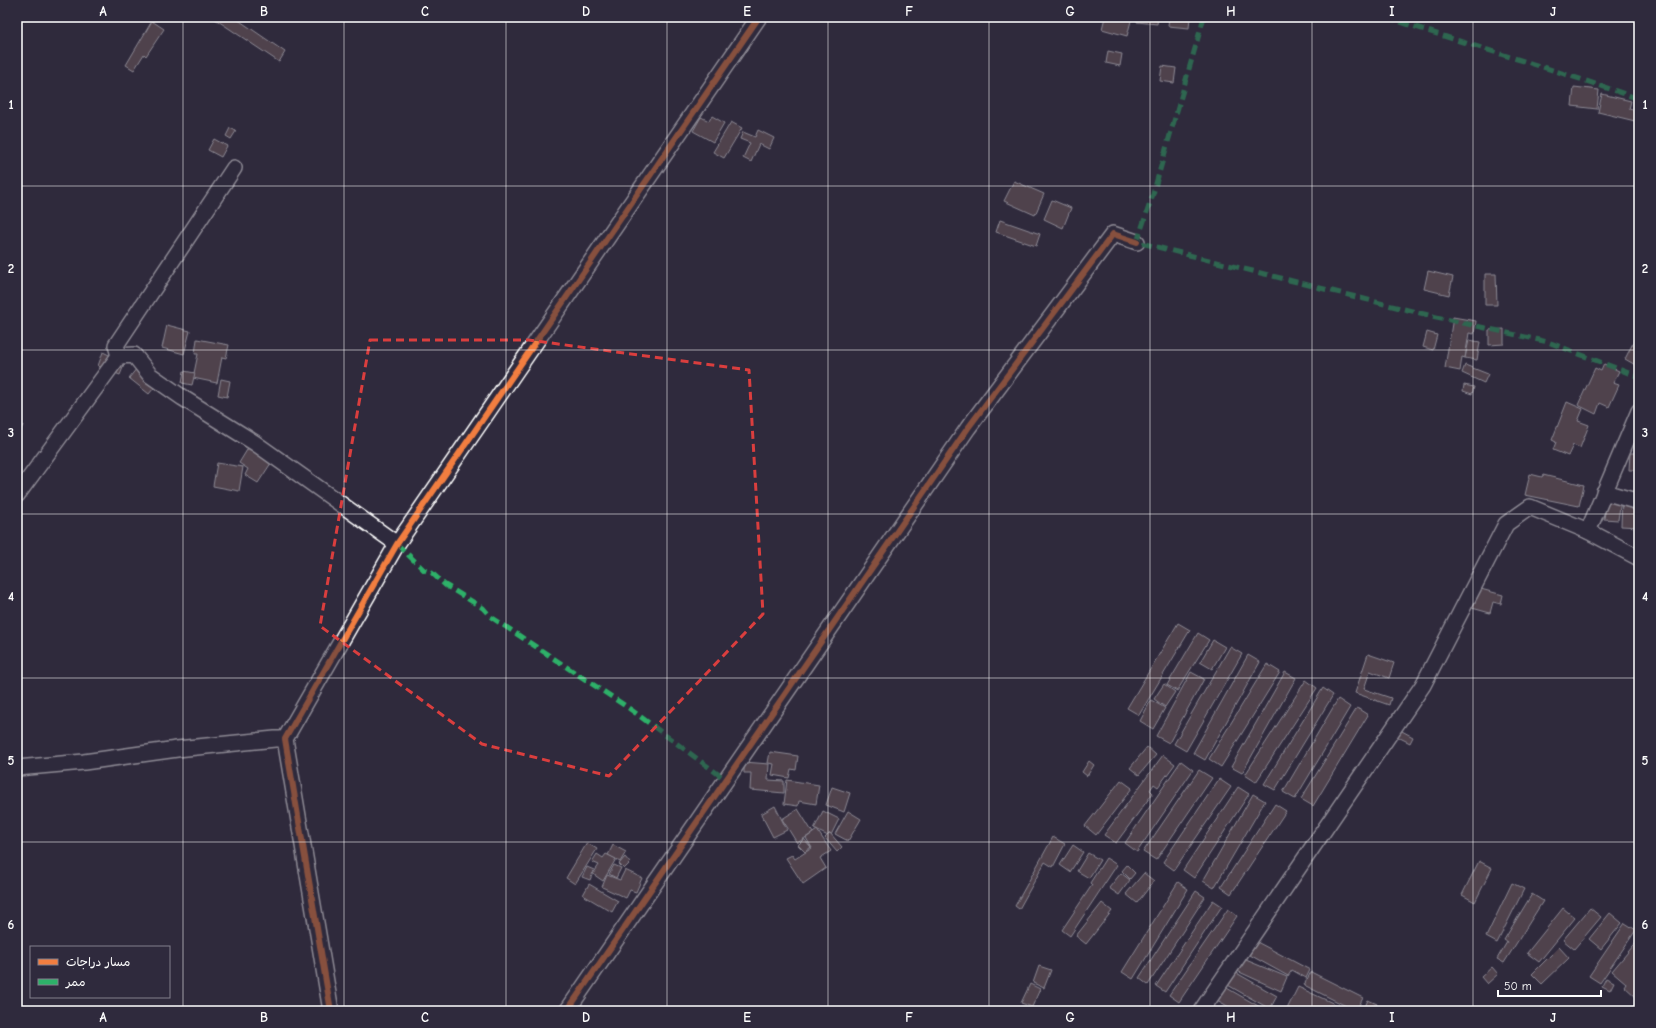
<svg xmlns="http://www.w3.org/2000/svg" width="1656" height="1028" viewBox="0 0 1656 1028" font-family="'Comic Neue','Playpen Sans Arabic',sans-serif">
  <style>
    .building { fill: #745e61; stroke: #fff }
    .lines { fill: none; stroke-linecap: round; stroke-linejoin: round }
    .street-casing { stroke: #fff; stroke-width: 18 }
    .street { stroke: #2f2a3d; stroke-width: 15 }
    .quiet { stroke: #2db169; stroke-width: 5; stroke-dasharray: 10 5; stroke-linecap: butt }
    .cycleway-casing { stroke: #2f2a3d; stroke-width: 8 }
    .cycleway { stroke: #f27e40; stroke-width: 6 }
    .marked { fill: none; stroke: #da3e3e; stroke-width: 3; stroke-dasharray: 8 5; stroke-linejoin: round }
    .grid { fill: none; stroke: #fff; stroke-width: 1; stroke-opacity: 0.55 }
    .neatline { fill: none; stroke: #fff; stroke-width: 1.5 }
    .grid-label { font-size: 13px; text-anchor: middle; font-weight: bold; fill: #fff }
  </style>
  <rect width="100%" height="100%" fill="#2f2a3d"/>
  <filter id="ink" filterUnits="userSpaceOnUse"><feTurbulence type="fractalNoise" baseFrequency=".025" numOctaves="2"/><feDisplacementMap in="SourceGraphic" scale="8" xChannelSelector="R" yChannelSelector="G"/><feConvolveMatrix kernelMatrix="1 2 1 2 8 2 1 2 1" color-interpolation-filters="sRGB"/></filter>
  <g filter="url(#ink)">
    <g class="building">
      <polygon points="212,17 234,17 285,52 279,62"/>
      <polygon points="1105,17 1132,17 1127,36 1102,29"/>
      <polygon points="1137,17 1158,17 1157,24 1137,22"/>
      <polygon points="1169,17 1190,17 1189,28 1168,26"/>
      <polygon points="152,21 164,29 146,56 144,54 134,70 126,65"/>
      <polygon points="1108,51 1122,54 1120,66 1106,63"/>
      <polygon points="1162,66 1176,68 1174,83 1160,81"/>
      <polygon points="1574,87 1599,90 1597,109 1572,106"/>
      <polygon points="1602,94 1631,101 1629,109 1637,111 1635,121 1598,112"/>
      <polygon points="1639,106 1639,128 1635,127"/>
      <polygon points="712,116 724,123 713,142 693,131 701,117 709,121"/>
      <polygon points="731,122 742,128 724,158 713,152"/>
      <polygon points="230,128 236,131 231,139 226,136"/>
      <polygon points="758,130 774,138 769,149 759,144 751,162 743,158 750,143 740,139 743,132 755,137"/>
      <polygon points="214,139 227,146 221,157 208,150"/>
      <polygon points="1014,181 1044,194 1035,215 1004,201"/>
      <polygon points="1052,200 1071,208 1063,228 1044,219"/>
      <polygon points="1000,220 1040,234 1036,246 996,232"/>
      <polygon points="1428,271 1453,277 1449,295 1424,289"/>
      <polygon points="1485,274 1496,274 1497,305 1485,305"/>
      <polygon points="1453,317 1476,321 1474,334 1469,333 1465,358 1462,357 1460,371 1445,368"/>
      <polygon points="167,325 190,331 184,354 162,348"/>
      <polygon points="1504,329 1504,344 1489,345 1489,330"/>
      <polygon points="1639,331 1639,367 1625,359"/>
      <polygon points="1427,332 1437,335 1433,350 1423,347"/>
      <polygon points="197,339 229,345 226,358 222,357 217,383 193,378 198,354 195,354"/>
      <polygon points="1469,340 1480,342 1477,360 1465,358"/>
      <polygon points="103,352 111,356 128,355 120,375 98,366"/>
      <polygon points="1604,364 1619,371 1613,383 1619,385 1609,407 1600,403 1596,414 1578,405 1595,368 1601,371"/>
      <polygon points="1465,365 1488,374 1484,383 1462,373"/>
      <polygon points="137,368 158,383 149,394 129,378"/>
      <polygon points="184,371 195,373 192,385 182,383"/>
      <polygon points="221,379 230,381 227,397 218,395"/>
      <polygon points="1464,385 1474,387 1472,394 1463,391"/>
      <polygon points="1567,402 1583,409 1578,421 1589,425 1580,448 1573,445 1568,456 1553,450 1556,442 1552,440"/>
      <polygon points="17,422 23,425 17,439"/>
      <polygon points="1633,436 1639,437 1639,444 1633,444"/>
      <polygon points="250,445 273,460 258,483 245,475 248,469 239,463"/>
      <polygon points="1630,453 1639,453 1639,470 1629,470"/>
      <polygon points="217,463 243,467 239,491 213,486"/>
      <polygon points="1637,472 1639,472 1639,488 1636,488"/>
      <polygon points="1530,474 1542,477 1543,475 1584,485 1579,506 1525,495"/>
      <polygon points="1607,498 1621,500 1618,520 1604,519"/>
      <polygon points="1622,499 1639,500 1639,527 1621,526"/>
      <polygon points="1638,530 1639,530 1639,552 1635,552"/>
      <polygon points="1477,588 1503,595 1501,604 1493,602 1490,613 1472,608"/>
      <polygon points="1178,623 1190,630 1139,715 1127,708"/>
      <polygon points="1198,633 1209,640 1177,691 1167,685"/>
      <polygon points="1213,640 1225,647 1212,669 1200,662"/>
      <polygon points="1230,647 1242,654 1186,751 1174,744"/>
      <polygon points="1368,654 1394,663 1389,678 1370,671 1364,689 1391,698 1389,705 1355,693"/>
      <polygon points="1248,655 1260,662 1205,760 1193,753"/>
      <polygon points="1267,664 1280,672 1221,767 1209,759"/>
      <polygon points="1191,672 1204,679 1169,743 1156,736"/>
      <polygon points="1285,672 1296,678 1242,773 1231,767"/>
      <polygon points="1306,680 1317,688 1256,782 1245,775"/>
      <polygon points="1164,684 1175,692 1165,707 1154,699"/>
      <polygon points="1323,688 1333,695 1275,790 1264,784"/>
      <polygon points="1338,699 1350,707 1295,799 1283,792"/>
      <polygon points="1151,700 1165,708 1153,729 1140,721"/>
      <polygon points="1357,708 1368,715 1313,806 1301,799"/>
      <polygon points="1400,730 1413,737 1410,743 1396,736"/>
      <polygon points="1147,747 1156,755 1139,775 1130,768"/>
      <polygon points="770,752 798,756 796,770 791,769 789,778 772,775 774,764 768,763"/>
      <polygon points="1163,755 1175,764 1158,787 1154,784 1150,790 1153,793 1116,843 1104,835"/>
      <polygon points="1089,761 1094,765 1087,776 1082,772"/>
      <polygon points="1181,761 1193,770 1137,852 1125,843"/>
      <polygon points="744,762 769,764 768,780 784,781 784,793 750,790 751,773 744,773"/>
      <polygon points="1199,770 1212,778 1156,860 1143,852"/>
      <polygon points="1219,779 1231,787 1174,870 1163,862"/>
      <polygon points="787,780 819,785 816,804 799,801 798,806 784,804"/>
      <polygon points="1121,780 1132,788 1096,835 1085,826"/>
      <polygon points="832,787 850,793 844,812 826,805"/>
      <polygon points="1238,787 1249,794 1194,878 1183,870"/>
      <polygon points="1253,794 1265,801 1214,888 1203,881"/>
      <polygon points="1275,804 1286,811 1231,894 1221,887"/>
      <polygon points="775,806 787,830 773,837 761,814"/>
      <polygon points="798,809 813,833 797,843 782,819"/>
      <polygon points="823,811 839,819 830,837 814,829"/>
      <polygon points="848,811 861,819 848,841 835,834"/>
      <polygon points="817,830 831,851 820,858 826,868 803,884 786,858 792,855 795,859 812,848 806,838"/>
      <polygon points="830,833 842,847 837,852 825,838"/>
      <polygon points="1053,837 1065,844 1053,867 1045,862 1019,909 1015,906"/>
      <polygon points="804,839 811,847 805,852 798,845"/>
      <polygon points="587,843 597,849 575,884 566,878"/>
      <polygon points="613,845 626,852 620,862 608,855"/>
      <polygon points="1073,845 1083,852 1070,872 1060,865"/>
      <polygon points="1088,853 1100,860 1089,878 1077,871"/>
      <polygon points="597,854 603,858 606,854 616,859 603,881 593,874 599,865 592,862"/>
      <polygon points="625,857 630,863 624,869 619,864"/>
      <polygon points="1106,858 1117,865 1070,936 1062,930 1092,885 1090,883"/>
      <polygon points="1479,861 1492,868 1475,902 1462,895"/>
      <polygon points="614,865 621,868 616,878 609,874"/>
      <polygon points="1127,865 1135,873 1130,879 1122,871"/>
      <polygon points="587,867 594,870 590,880 582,877"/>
      <polygon points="625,870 642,878 636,892 630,890 626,898 602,887 607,875 620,880"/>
      <polygon points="1121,873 1130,880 1119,895 1109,888"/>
      <polygon points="1144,873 1154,881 1137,903 1126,894"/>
      <polygon points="1178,882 1188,889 1133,979 1122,972"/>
      <polygon points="1512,883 1524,889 1497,943 1486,937"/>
      <polygon points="589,884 618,901 612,912 583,895"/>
      <polygon points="1196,891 1205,897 1148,985 1139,978"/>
      <polygon points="1532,894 1543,901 1504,963 1497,959 1507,942 1504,940"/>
      <polygon points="1213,900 1222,906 1165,992 1156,986"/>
      <polygon points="1102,903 1112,911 1086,944 1076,936"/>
      <polygon points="1563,908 1575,918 1539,962 1527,953"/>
      <polygon points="1590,908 1601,917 1574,949 1563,940"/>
      <polygon points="1228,909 1237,916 1179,1002 1169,995"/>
      <polygon points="1610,913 1622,923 1601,949 1589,939"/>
      <polygon points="1625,923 1636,930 1600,983 1589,976"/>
      <polygon points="1639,939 1639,993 1636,997 1624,986 1626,983 1612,971"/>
      <polygon points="1255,941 1310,970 1306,978 1292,970 1288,976 1248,954"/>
      <polygon points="1559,947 1569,958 1542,984 1532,974"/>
      <polygon points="1241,958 1287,977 1281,991 1235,970"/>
      <polygon points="1039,966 1051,970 1044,988 1033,983"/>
      <polygon points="1492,967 1498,974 1487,984 1481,977"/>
      <polygon points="1233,971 1277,996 1270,1009 1226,984"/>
      <polygon points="1311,972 1363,998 1356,1011 1304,985"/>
      <polygon points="1606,978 1614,982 1610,990 1602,986"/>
      <polygon points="1030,984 1040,989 1032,1007 1021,1003"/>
      <polygon points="1225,987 1267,1011 1236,1011 1217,1000"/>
      <polygon points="1298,987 1350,1011 1286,1011"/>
      <polygon points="1368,1000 1377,1004 1374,1011 1363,1011"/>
    </g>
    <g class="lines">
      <defs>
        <g id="street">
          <polyline points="119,356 116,345 234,168"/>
          <polyline points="1604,492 1639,502"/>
          <polyline points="17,495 119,356 134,355 150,375 183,398 255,443 397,544"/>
          <polyline points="1588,531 1639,558"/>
          <polyline points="17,768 84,762 177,749 275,739 285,739"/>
          <polyline points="331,1011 285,739 397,544 759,17"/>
          <polyline points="567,1011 968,428 1113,234 1137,242"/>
          <polyline points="1201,1011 1423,685 1506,524 1530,507 1588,531 1639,411"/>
        </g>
      </defs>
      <use href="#street" class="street-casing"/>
      <use href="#street" class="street"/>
      <g class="quiet">
        <polyline points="1204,17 1153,194 1137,242 1432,316 1548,342 1639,377"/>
        <path d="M1386 17C1470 46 1555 69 1639 99"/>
        <polyline points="397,544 424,570 432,573 445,585 483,608 491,617 630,709 726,780"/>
      </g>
      <defs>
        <g id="cycleway">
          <polyline points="331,1011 285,739 397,544 759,17"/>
          <polyline points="567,1011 968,428 1113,234 1137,242"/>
        </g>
      </defs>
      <use href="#cycleway" class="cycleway-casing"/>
      <use href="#cycleway" class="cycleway"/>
    </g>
  </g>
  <path d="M0 0H1656V1028H0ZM370 340H529L749 370 763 614 609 776 482 744 320 626Z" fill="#2f2a3d" fill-opacity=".55" fill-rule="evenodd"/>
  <path class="marked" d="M370 340H529L749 370 763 614 609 776 482 744 320 626Z"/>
  <path class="grid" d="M183 17V1011M344 17V1011M506 17V1011M667 17V1011M828 17V1011M989 17V1011M1150 17V1011M1312 17V1011M1473 17V1011M17 186H1639M17 350H1639M17 514H1639M17 678H1639M17 842H1639"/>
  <rect width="1656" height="1028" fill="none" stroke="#2f2a3d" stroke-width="44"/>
  <rect x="30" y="946" width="140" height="52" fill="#2f2a3d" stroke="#827f8b"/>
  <rect x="38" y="959" width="20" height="6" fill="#f27e40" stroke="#827f8b"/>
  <text x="66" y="966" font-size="12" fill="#ffffff">مسار دراجات</text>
  <rect x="38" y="979" width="20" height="6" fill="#2db169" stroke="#827f8b"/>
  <text x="66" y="986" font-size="12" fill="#ffffff">ممر</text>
  <path d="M1498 990v6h103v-6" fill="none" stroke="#ffffff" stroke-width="2"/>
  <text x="1504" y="990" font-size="12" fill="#ffffff" stroke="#2f2a3d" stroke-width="3" paint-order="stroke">50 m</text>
  <rect x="22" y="22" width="1612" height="984" class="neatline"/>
  <g class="grid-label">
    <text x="103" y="16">A</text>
    <text x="264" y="16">B</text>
    <text x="425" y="16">C</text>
    <text x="586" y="16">D</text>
    <text x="747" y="16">E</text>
    <text x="909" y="16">F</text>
    <text x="1070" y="16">G</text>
    <text x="1231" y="16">H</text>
    <text x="1392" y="16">I</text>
    <text x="1553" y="16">J</text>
    <text x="11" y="109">1</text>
    <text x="1645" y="109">1</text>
    <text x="11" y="273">2</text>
    <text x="1645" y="273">2</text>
    <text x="11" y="437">3</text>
    <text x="1645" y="437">3</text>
    <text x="11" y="601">4</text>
    <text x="1645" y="601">4</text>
    <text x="11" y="765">5</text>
    <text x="1645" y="765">5</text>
    <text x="11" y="929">6</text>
    <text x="1645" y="929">6</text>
    <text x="103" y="1022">A</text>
    <text x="264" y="1022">B</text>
    <text x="425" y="1022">C</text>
    <text x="586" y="1022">D</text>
    <text x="747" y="1022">E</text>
    <text x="909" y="1022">F</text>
    <text x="1070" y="1022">G</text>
    <text x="1231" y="1022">H</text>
    <text x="1392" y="1022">I</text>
    <text x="1553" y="1022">J</text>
  </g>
</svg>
